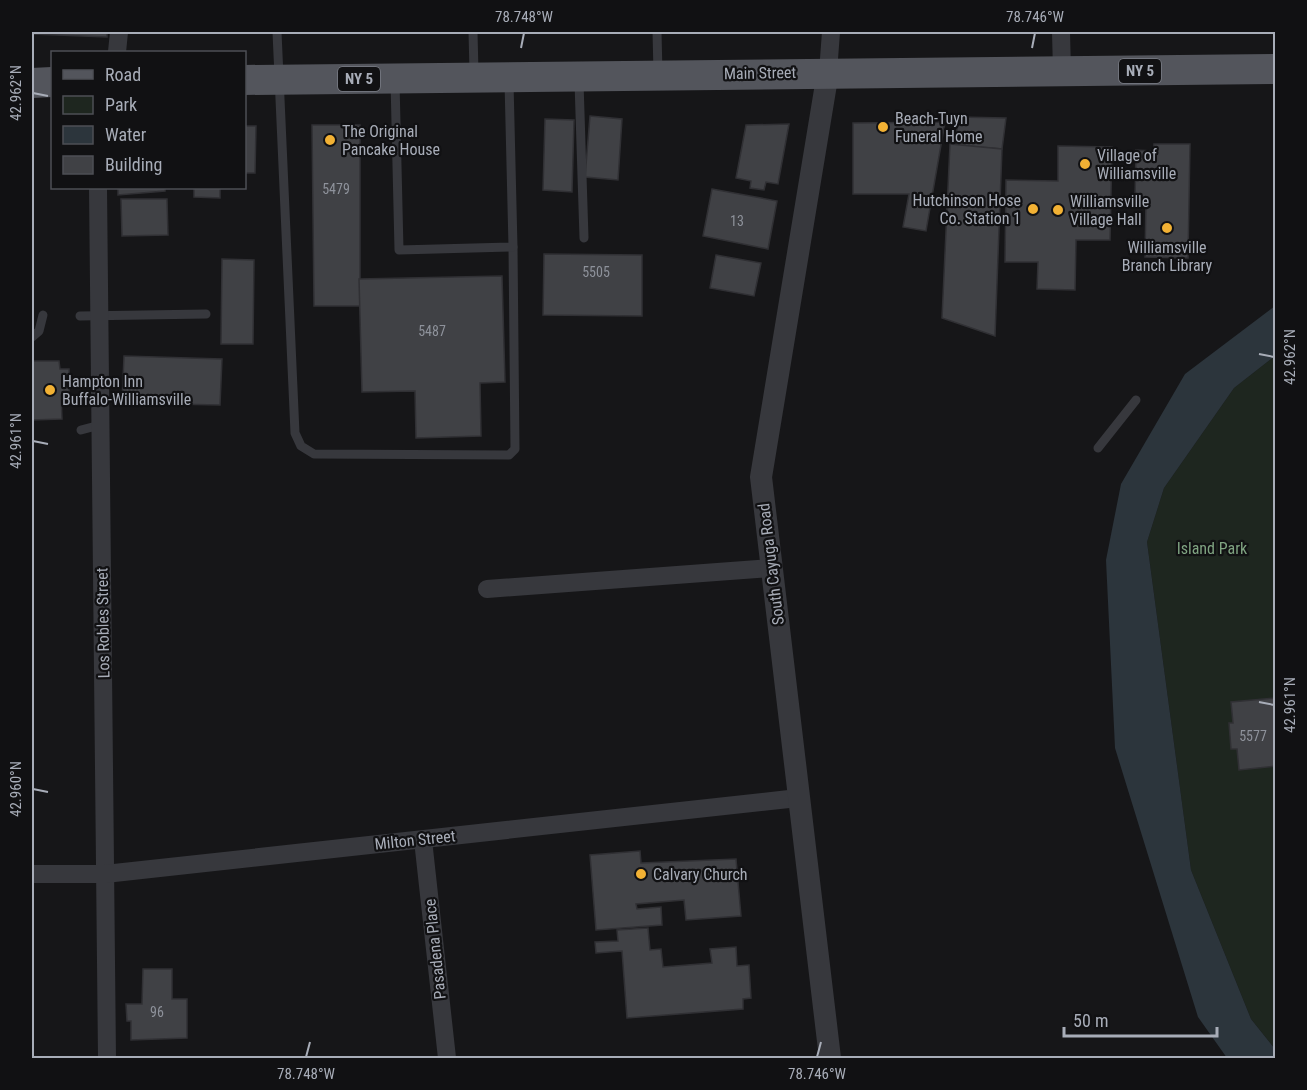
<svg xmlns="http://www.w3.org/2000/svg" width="1307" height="1090" viewBox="0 0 1307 1090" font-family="'Roboto Condensed',sans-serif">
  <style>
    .green { fill: #1e261f }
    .water { fill: #2c353c }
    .building { fill: #404145; stroke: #303034; stroke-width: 1.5 }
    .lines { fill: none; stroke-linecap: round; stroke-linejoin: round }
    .service { stroke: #37383d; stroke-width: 9 }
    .minor { stroke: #37383d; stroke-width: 18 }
    .tertiary { stroke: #37383d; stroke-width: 22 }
    .primary { stroke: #53555c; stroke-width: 30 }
    .ticks { fill: none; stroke: #a8adb8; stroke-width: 2 }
    .poi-dot { fill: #f2b134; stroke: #111113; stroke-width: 2 }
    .labels { text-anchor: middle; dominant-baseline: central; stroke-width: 4.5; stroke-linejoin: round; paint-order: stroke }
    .number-label { font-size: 14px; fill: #8e929b }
    .shield { fill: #111113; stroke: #7b7e86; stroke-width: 1.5 }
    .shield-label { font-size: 15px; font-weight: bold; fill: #a8adb8 }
    .street-label { font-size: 16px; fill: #a8adb8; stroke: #111113 }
    .poi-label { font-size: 16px; fill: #a8adb8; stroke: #111113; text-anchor: start }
    .park-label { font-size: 16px; fill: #7fa381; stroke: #111113 }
    .neatline { fill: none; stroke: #a8adb8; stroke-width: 2 }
    .ticks-label { font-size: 15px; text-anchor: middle; fill: #a8adb8 }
  </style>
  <rect width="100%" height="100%" fill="#161618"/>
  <polygon class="green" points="1275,356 1275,1049 1251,1019 1191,870 1147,542 1164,488 1234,388"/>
  <polygon class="water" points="1275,306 1275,356 1234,388 1164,488 1147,542 1191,870 1251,1019 1275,1049 1275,1058 1227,1058 1198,1017 1115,748 1106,560 1121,484 1185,374"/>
  <g class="building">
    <polygon points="32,32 107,32 107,37 32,34"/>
    <polygon points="590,116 622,119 618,180 585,177"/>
    <polygon points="958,117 1006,118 1002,149 956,145"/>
    <polygon points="545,119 574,120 572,192 543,190"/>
    <polygon points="945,122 926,231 903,227 909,194 853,194 853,123"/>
    <polygon points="789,124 778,184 766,182 764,190 750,188 751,181 736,178 746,125"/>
    <polygon points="312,125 360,125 360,306 314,306"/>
    <polygon points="244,126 256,126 255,173 244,173"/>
    <polygon points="950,144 1002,149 995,336 942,318"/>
    <polygon points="1154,144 1190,144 1188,258 1145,257 1146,199 1135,199 1136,150 1154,151"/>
    <polygon points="1058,146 1112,147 1110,240 1076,240 1075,290 1037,289 1038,262 1005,262 1006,180 1058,181"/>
    <polygon points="118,188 165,188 165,191 118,195"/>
    <polygon points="194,188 220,188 220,198 194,197"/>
    <polygon points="712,189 777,201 768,249 703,236"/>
    <polygon points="121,199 167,199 168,235 122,236"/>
    <polygon points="544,254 642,255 642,316 543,315"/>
    <polygon points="716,255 761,263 754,296 710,288"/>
    <polygon points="222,259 254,260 253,344 221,344"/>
    <polygon points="502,276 505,382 480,383 481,436 416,438 415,391 362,392 359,279"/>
    <polygon points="124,356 222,359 220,405 122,403"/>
    <polygon points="32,361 59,361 60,369 69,369 69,395 61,395 62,419 32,420"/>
    <polygon points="1276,698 1276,766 1239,770 1237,749 1231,749 1229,723 1233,723 1231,702"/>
    <polygon points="640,851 641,863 736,859 741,916 686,920 684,900 636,904 637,909 661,907 662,925 596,930 590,855"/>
    <polygon points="648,928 650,950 661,949 663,967 712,963 710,949 736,947 737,966 749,965 751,998 743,999 743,1009 627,1018 622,951 596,953 595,942 618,941 617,930"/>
    <polygon points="143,969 172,969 172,999 187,999 187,1038 131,1040 131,1021 127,1021 126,1004 142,1004"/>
  </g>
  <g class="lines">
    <g class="service">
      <polyline points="277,32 295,433 301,446 314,454 509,455 515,449 513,247"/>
      <polyline points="473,32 474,72"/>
      <polyline points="657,32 658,73"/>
      <polyline points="395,81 399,250 513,247 509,82"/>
      <polyline points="579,82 584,238"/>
      <polyline points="80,316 206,314"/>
      <polyline points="32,337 39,331 43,315"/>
      <polyline points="81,430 100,425"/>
      <polyline points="1098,448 1136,400"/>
    </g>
    <g class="minor">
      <polyline points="1061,32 1062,71"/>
      <polyline points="117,52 119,32"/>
      <polyline points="828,72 831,32"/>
      <polyline points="98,188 107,1058"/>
      <polyline points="487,589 771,568"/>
      <polyline points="423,840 447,1058"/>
      <polyline points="32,874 105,874 798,798"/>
    </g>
    <polyline class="tertiary" points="828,72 761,477 830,1058"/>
    <g class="primary">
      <polyline points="244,80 1276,69"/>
      <polyline points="32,83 52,82"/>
    </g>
  </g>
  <path class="ticks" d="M521 48 524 33M1032 48 1035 33M33 93 48 96M1259 354 1274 357M33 441 48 444M1259 702 1274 705M33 789 48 792M306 1057 310 1042M817 1057 821 1042"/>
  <g class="poi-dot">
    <circle cx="883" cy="127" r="6"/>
    <circle cx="330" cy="140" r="6"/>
    <circle cx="1085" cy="164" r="6"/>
    <circle cx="1033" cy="209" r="6"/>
    <circle cx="1058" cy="210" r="6"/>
    <circle cx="1167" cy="228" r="6"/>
    <circle cx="50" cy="390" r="6"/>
    <circle cx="641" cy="874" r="6"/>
  </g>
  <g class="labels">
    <g class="number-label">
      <text x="336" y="189">5479</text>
      <text x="737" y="221">13</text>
      <text x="596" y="272">5505</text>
      <text x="432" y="331">5487</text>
      <text x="1253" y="736">5577</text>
      <text x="157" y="1012">96</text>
    </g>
    <g class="shield">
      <rect x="1119" y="59" width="42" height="24" rx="4.5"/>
      <rect x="338" y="67" width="42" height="24" rx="4.5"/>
    </g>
    <g class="shield-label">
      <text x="1140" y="71">NY 5</text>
      <text x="359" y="79">NY 5</text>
    </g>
    <g class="street-label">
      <text transform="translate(760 73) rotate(-1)">Main Street</text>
      <text transform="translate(771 564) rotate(-97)">South Cayuga Road</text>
      <text transform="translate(103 623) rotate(-91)">Los Robles Street</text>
      <text transform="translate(415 840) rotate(-6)">Milton Street</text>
      <text transform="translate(435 949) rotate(-96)">Pasadena Place</text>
    </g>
    <g class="poi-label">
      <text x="895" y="118">Beach-Tuyn<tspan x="895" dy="18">Funeral Home</tspan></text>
      <text x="342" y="131">The Original<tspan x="342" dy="18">Pancake House</tspan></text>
      <text x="1097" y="155">Village of<tspan x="1097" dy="18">Williamsville</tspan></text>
      <text x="1021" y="200" text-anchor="end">Hutchinson Hose<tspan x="1021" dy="18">Co. Station 1</tspan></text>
      <text x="1070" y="201">Williamsville<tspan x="1070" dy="18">Village Hall</tspan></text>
      <text x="1167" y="247" text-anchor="middle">Williamsville<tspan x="1167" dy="18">Branch Library</tspan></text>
      <text x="62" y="381">Hampton Inn<tspan x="62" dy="18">Buffalo-Williamsville</tspan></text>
      <text x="653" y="874">Calvary Church</text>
    </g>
    <g class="park-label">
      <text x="1212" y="548">Island Park</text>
    </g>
  </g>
  <rect width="1307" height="1090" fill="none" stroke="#111113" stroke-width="66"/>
  <rect x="51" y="51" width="195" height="138" fill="#111113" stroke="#4d4f55" stroke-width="1.5"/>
  <rect x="63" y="70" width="30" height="9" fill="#53555c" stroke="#4d4f55" stroke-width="1.5"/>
  <text x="105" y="81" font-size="18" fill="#a8adb8">Road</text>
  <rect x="63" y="96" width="30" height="18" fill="#1e261f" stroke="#4d4f55" stroke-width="1.5"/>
  <text x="105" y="111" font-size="18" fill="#a8adb8">Park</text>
  <rect x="63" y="126" width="30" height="18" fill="#2c353c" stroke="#4d4f55" stroke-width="1.5"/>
  <text x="105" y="141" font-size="18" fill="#a8adb8">Water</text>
  <rect x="63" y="156" width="30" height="18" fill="#404145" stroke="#4d4f55" stroke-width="1.5"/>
  <text x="105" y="171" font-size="18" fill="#a8adb8">Building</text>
  <path d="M1064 1027v9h153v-9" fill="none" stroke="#a8adb8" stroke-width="3"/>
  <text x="1073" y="1027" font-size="18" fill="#a8adb8" stroke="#111113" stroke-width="4.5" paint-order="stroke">50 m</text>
  <rect x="33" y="33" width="1241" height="1024" class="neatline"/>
  <g class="ticks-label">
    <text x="524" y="22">78.748°W</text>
    <text x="1035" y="22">78.746°W</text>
    <text transform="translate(16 93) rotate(-90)" y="5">42.962°N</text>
    <text transform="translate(1290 357) rotate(-90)" y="5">42.962°N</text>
    <text transform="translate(16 441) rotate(-90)" y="5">42.961°N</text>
    <text transform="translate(1290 705) rotate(-90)" y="5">42.961°N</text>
    <text transform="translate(16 789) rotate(-90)" y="5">42.960°N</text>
    <text x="306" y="1079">78.748°W</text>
    <text x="817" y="1079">78.746°W</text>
  </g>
</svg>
